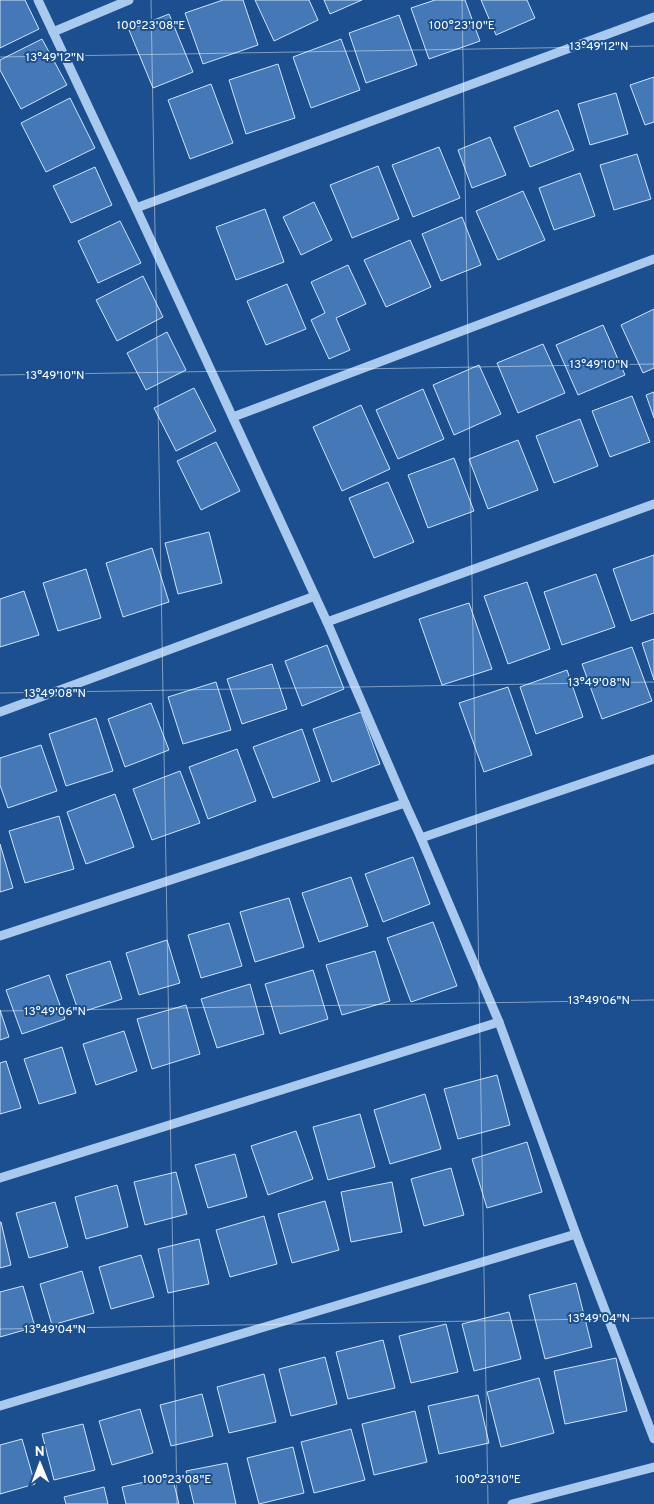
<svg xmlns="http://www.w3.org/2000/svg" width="654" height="1504" viewBox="0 0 654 1504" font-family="Overpass,sans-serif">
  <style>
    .building { fill: #4478b7; stroke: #cfe3fa }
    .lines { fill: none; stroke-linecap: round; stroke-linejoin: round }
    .minor { stroke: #a9c9ee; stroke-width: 9 }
    .ticks { fill: none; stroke: #fff; stroke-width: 1; stroke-opacity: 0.45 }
    .ticks-label { font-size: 12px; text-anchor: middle; fill: #fff; stroke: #1b4f8f; stroke-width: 4; stroke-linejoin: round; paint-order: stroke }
  </style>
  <rect width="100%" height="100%" fill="#1b4f8f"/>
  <g class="building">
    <polygon points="0,0 25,0 39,29 0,48"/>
    <polygon points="223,0 243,0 258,45 203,64 185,13"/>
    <polygon points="255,0 309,0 318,20 274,41"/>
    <polygon points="324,0 362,0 330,14"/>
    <polygon points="435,0 465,0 480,41 429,59 411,8"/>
    <polygon points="481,0 527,0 535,18 496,35"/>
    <polygon points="169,14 193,72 153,88 129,30"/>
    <polygon points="399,15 417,65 366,83 349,33"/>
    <polygon points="42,39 67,85 21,109 0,70 0,60"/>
    <polygon points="341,39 360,90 311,108 293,57"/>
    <polygon points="278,64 295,118 246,134 229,80"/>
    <polygon points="654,77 654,122 645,125 630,85"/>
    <polygon points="211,84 233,143 190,159 168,100"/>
    <polygon points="616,93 628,134 590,145 578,104"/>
    <polygon points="70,98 95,148 46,172 21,123"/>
    <polygon points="558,110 574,150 530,167 514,127"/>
    <polygon points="490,137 506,175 472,188 458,150"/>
    <polygon points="439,147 460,198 413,217 392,165"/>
    <polygon points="637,154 651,199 614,210 600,165"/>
    <polygon points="378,166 399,219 352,238 330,185"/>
    <polygon points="95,167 112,205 71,223 53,186"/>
    <polygon points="580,173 595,216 554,230 539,188"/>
    <polygon points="523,191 545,240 498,260 476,211"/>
    <polygon points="314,202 332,240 301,255 283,217"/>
    <polygon points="265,209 284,262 236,280 216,227"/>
    <polygon points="462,217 481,265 441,281 422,234"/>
    <polygon points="120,221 141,263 98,283 78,241"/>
    <polygon points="410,240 431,287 386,307 364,260"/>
    <polygon points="348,265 366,304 336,318 350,350 329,359 311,320 325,313 311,282"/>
    <polygon points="143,276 163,317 117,341 96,300"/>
    <polygon points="287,284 306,329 266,345 247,301"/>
    <polygon points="654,309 654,368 643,373 621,325"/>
    <polygon points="603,325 625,375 578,395 556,345"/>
    <polygon points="167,332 186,370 146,390 127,353"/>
    <polygon points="543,344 565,393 518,413 497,363"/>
    <polygon points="479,365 501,414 454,435 433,385"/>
    <polygon points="194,388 216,431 176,451 154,408"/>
    <polygon points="423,389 444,439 398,459 376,410"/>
    <polygon points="654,392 654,418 646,395"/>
    <polygon points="632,396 650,442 610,457 592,411"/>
    <polygon points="361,405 390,469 342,491 313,427"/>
    <polygon points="580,419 598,466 554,483 536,436"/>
    <polygon points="518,440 538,490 488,509 469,459"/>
    <polygon points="216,442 240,491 201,510 177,461"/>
    <polygon points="454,458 474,511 428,528 408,475"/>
    <polygon points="388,482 414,542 374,558 349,498"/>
    <polygon points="209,532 222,583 178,594 165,543"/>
    <polygon points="152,548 169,602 123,617 106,563"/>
    <polygon points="654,555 654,613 631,621 613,569"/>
    <polygon points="86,569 101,618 58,631 43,583"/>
    <polygon points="596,574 615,627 562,645 544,592"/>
    <polygon points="527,582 550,649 508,664 484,596"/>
    <polygon points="24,591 39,635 0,647 0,599"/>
    <polygon points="469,603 492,669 442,685 419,619"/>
    <polygon points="654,639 654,680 642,643"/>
    <polygon points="327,645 344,689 302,706 285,661"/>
    <polygon points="632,647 652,701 602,719 582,664"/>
    <polygon points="272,664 287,709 242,724 227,679"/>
    <polygon points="567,670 583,717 536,734 520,687"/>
    <polygon points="216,682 231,730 183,744 168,697"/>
    <polygon points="508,687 532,755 484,772 459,703"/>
    <polygon points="151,703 169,750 125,767 108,719"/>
    <polygon points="361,712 380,764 332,782 313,729"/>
    <polygon points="96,718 113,771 66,786 49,734"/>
    <polygon points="302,729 320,781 273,798 253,747"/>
    <polygon points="41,745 57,791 8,808 0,785 0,758"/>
    <polygon points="237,749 256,801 208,819 189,767"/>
    <polygon points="180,771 200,823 152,840 133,789"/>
    <polygon points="115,794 134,847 86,864 67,812"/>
    <polygon points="59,816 74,869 25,883 9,831"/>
    <polygon points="0,844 13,888 0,892"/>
    <polygon points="413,857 430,904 383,922 365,874"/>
    <polygon points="351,877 368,926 319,942 302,893"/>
    <polygon points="289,898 304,947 255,962 240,912"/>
    <polygon points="433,922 457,986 411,1002 387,938"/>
    <polygon points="229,923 242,966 201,978 188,935"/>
    <polygon points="167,940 180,983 139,995 126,953"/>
    <polygon points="375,951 390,1001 342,1015 326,965"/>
    <polygon points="110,961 122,999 79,1013 66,975"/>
    <polygon points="313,970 328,1019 280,1034 265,984"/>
    <polygon points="49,975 65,1019 22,1034 6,990"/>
    <polygon points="250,984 264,1034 217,1048 201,999"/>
    <polygon points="186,1005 200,1054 152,1069 137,1019"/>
    <polygon points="0,1010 9,1037 0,1040"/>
    <polygon points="124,1031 137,1071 96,1085 83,1044"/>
    <polygon points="62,1047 76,1093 39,1104 24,1059"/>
    <polygon points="6,1061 21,1108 0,1114 0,1063"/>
    <polygon points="497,1075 510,1125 458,1139 444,1089"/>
    <polygon points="425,1094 441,1149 390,1164 374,1110"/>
    <polygon points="360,1114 375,1167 328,1180 313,1127"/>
    <polygon points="296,1131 313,1179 268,1195 251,1146"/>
    <polygon points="527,1142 542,1192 487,1208 472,1159"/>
    <polygon points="235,1154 247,1197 208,1208 195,1165"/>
    <polygon points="451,1168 464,1215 424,1226 411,1179"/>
    <polygon points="176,1172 187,1214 145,1225 134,1182"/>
    <polygon points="392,1182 402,1232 351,1242 341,1192"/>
    <polygon points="117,1185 128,1227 86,1239 75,1197"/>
    <polygon points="325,1201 339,1250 292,1263 278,1214"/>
    <polygon points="55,1202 68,1247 29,1258 16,1213"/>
    <polygon points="264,1216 277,1264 230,1277 216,1230"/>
    <polygon points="0,1222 1,1222 11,1265 0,1268"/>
    <polygon points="199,1239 209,1284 168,1293 158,1249"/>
    <polygon points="141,1255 154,1297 111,1309 99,1267"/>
    <polygon points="82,1271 94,1313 52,1325 40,1284"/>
    <polygon points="576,1283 592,1347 545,1359 529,1295"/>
    <polygon points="23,1286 35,1327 0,1337 0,1292"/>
    <polygon points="509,1312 521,1359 474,1371 462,1324"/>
    <polygon points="446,1324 458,1372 411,1383 399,1336"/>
    <polygon points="383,1340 395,1388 348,1399 336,1352"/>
    <polygon points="325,1357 337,1404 291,1416 279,1369"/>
    <polygon points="616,1358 627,1411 565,1424 554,1371"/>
    <polygon points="264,1374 276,1422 229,1433 217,1387"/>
    <polygon points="539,1378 554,1433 501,1447 487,1392"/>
    <polygon points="202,1394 213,1436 171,1446 160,1405"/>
    <polygon points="478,1395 489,1443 439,1454 428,1406"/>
    <polygon points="140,1409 153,1453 112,1465 99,1421"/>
    <polygon points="415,1411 427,1462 374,1475 362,1424"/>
    <polygon points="83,1424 95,1470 54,1480 42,1434"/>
    <polygon points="351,1429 365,1480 314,1493 301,1442"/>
    <polygon points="22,1439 35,1484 0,1494 0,1445"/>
    <polygon points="293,1447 304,1493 259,1504 247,1458"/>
    <polygon points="227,1463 236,1504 194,1504 186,1471"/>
    <polygon points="172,1476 179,1504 126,1504 122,1487"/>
    <polygon points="104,1487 108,1504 66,1504 64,1497"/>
  </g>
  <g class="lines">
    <g class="minor">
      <polyline points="38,0 136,208 327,622 405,803 421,838 499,1022 576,1234 654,1439"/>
      <polyline points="53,32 129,0"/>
      <polyline points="136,208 654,17"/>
      <polyline points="233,417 654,259"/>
      <polyline points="327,622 654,504"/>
      <polyline points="0,712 315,596"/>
      <polyline points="421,838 654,759"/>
      <polyline points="0,936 405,803"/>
      <polyline points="0,1178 499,1022"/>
      <polyline points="0,1406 576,1234"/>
      <polyline points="512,1504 654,1467"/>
    </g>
  </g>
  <path class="ticks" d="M151 0 177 1504M462 0 488 1504M0 57 654 46M0 375 654 364M0 693 654 682M0 1011 654 1000M0 1329 654 1318"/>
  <g class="ticks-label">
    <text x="151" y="29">100°23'08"E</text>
    <text x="462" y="29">100°23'10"E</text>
    <text x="599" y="50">13°49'12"N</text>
    <text x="55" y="61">13°49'12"N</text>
    <text x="599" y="368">13°49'10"N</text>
    <text x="55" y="379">13°49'10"N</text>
    <text x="599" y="686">13°49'08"N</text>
    <text x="55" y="697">13°49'08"N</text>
    <text x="599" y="1004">13°49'06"N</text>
    <text x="55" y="1015">13°49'06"N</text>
    <text x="599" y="1322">13°49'04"N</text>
    <text x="55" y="1333">13°49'04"N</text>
    <text x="177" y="1483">100°23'08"E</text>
    <text x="488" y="1483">100°23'10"E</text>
  </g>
  <g transform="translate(40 1464) rotate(359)" stroke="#1b4f8f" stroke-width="4" paint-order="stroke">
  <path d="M0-4L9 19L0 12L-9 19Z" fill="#ffffff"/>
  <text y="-8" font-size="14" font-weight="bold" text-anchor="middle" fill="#ffffff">N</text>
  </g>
</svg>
